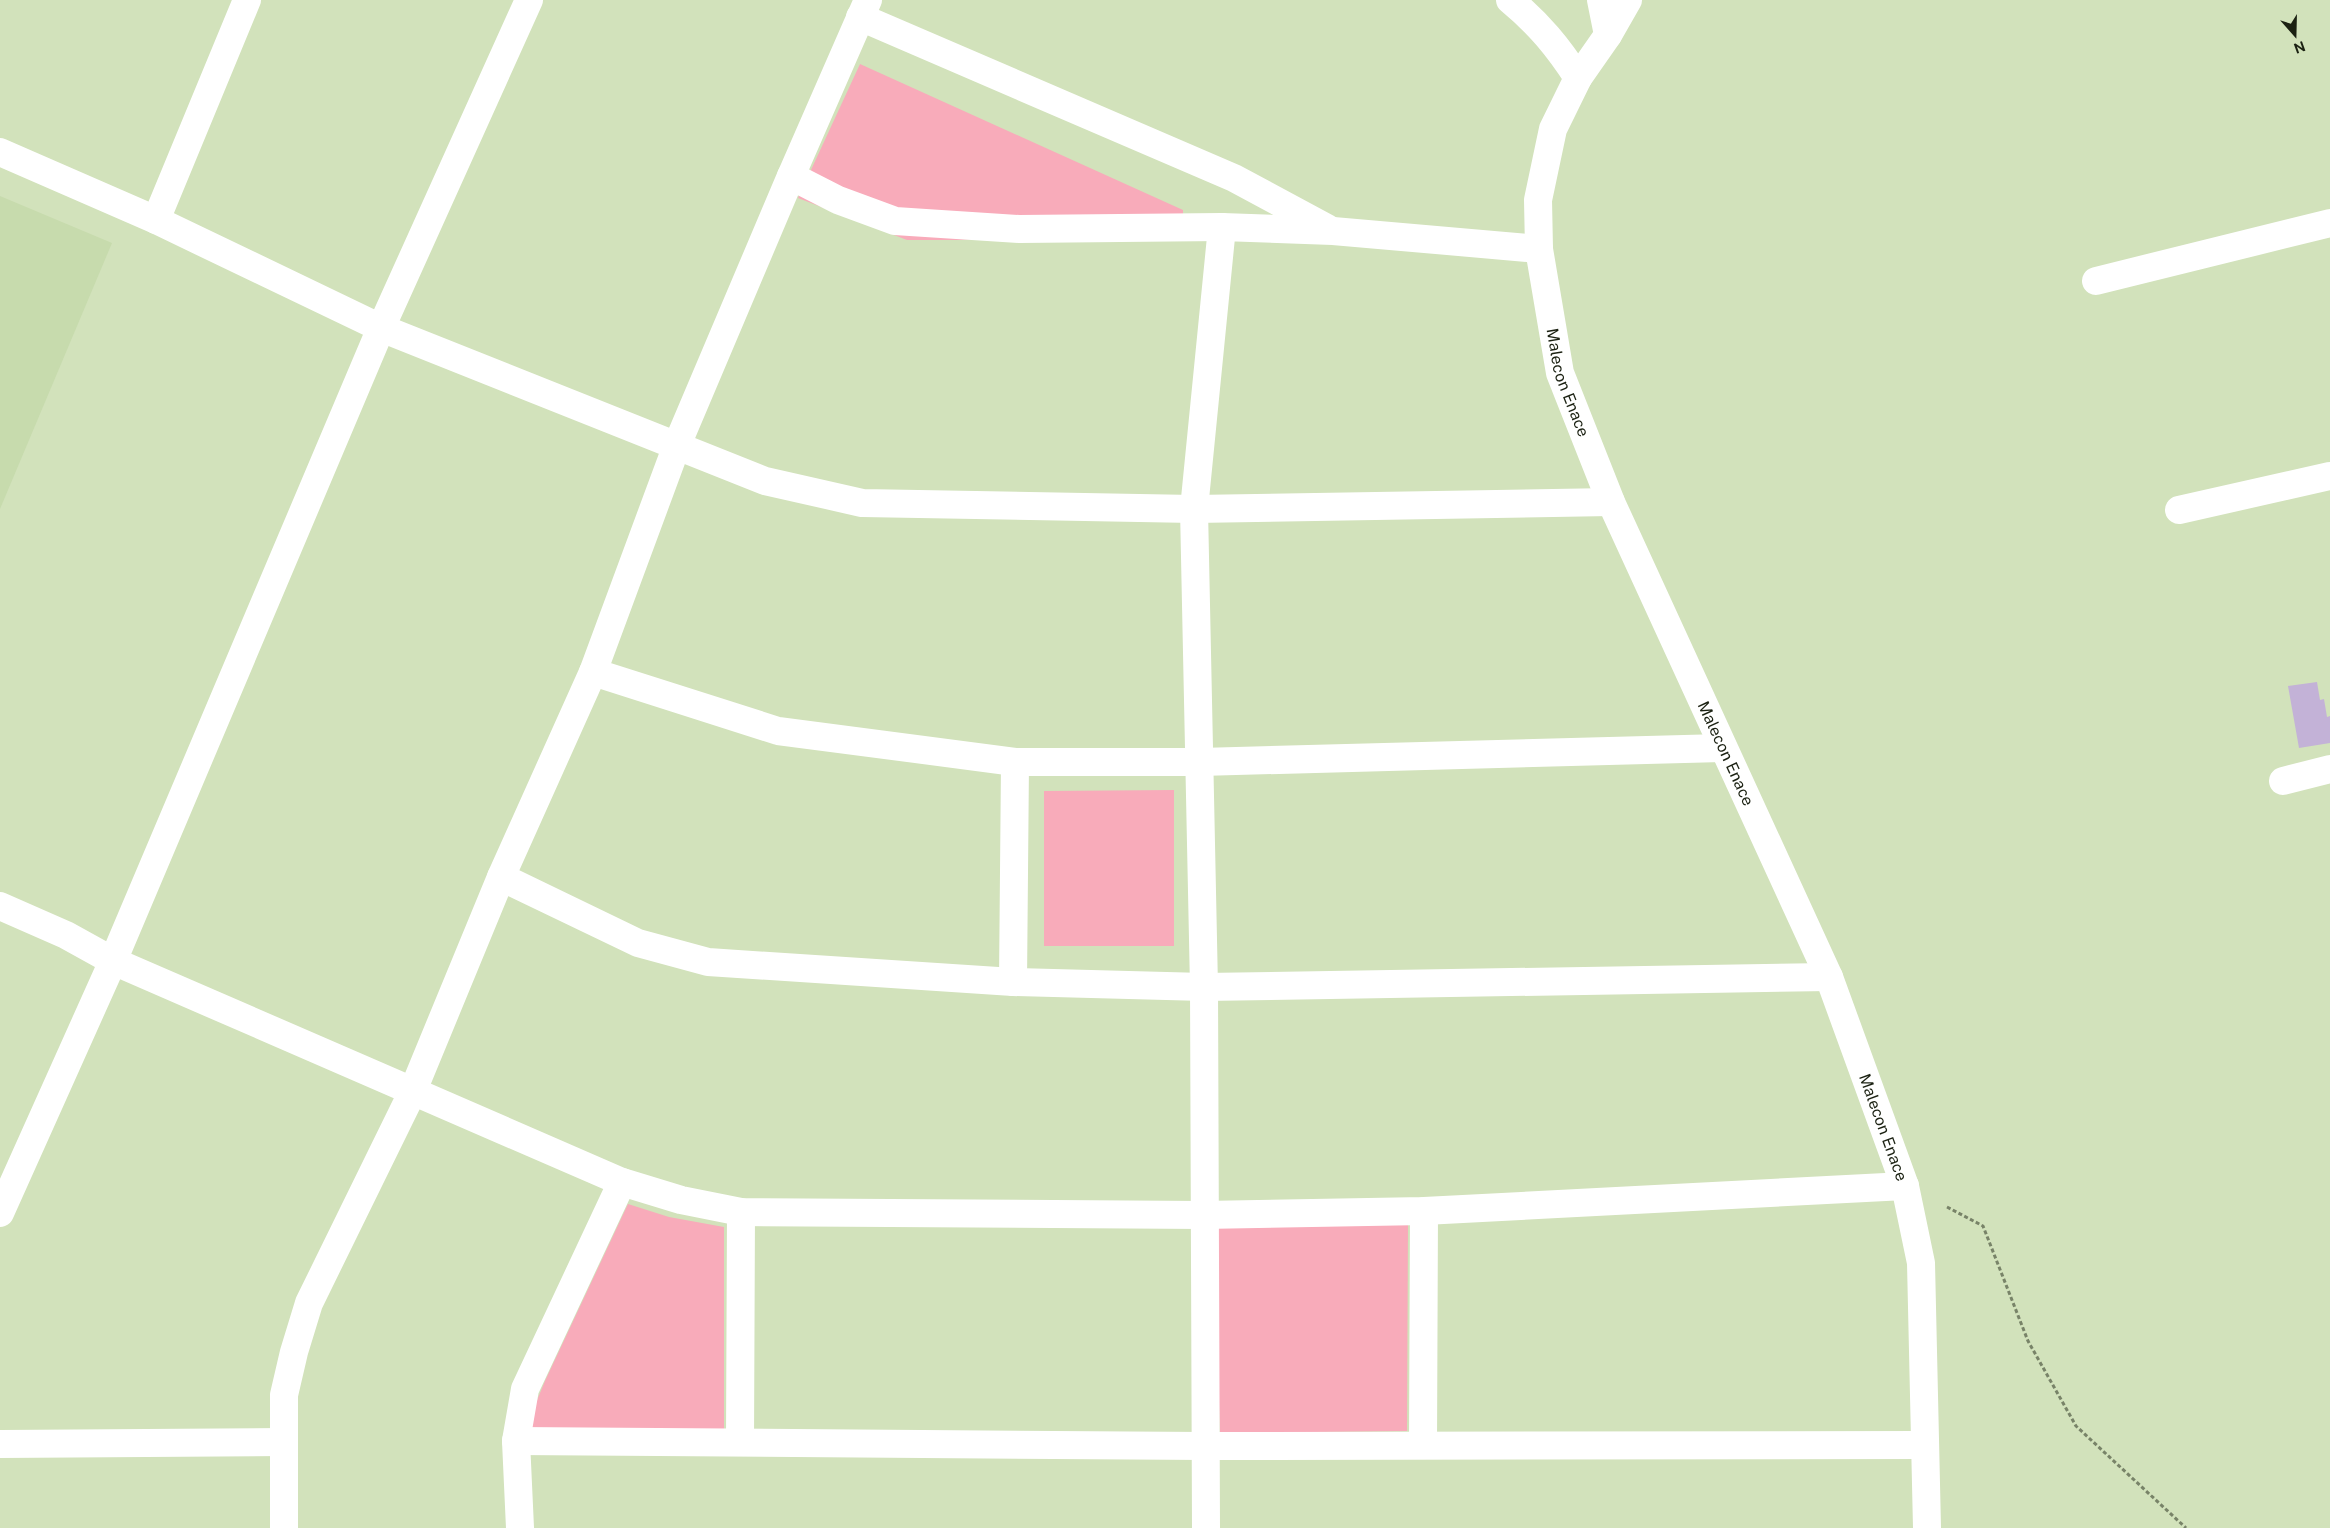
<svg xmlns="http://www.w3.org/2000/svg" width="2330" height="1528" viewBox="0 0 2330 1528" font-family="'Public Sans',sans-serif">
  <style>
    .built { fill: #c7dbad }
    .green { fill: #f8abba }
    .building { fill: #c3b2d7 }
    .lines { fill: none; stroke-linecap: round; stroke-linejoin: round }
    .path { stroke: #788368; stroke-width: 3; stroke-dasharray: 4 2.5; stroke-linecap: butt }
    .minor { stroke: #fff; stroke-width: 28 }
    .major { stroke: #fff; stroke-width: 28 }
    .labels { text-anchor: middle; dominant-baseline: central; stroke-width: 4.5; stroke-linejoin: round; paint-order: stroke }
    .street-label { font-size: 16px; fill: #1b2112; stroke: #d2e2bb }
  </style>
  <rect width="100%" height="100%" fill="#d2e2bb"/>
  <polygon class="built" points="0,196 112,243 0,509"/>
  <g class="green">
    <polygon points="860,64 1183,210 1183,230 959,240 907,240 798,198"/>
    <polygon points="1174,790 1174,946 1044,946 1044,791"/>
    <polygon points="628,1204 669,1217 724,1227 724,1432 531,1432 535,1405 545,1381"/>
    <polygon points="1408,1223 1407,1431 1220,1433 1213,1226"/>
  </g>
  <polygon class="building" points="2317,682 2320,700 2324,699 2327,717 2330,716 2330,743 2299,748 2288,686"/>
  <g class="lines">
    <polyline class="path" points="1947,1207 1983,1226 2028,1341 2076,1426 2186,1528"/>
    <g class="minor">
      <polyline points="868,0 791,176 838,200 895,221 1019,229 1222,227"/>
      <path id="s1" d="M1628 0 1608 35 1578 78 1553 129 1538 200 1539 249 1560 373 1611 502 1829 977 1905 1186 1921 1263 1927 1528"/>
      <polyline points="860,17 1234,178 1327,228"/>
      <polyline points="0,152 156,220 381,328 765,481 862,503 1194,509 1611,502"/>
      <polyline points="156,220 247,0"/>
      <polyline points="2096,281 2330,223"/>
      <polyline points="2179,510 2330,476"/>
      <polyline points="593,672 778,731 1015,762 1200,762 1722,748"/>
      <polyline points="2283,781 2330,769"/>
      <polyline points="501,877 638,943 708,962 1013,982 1204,987 1829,977"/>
      <polyline points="0,906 66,935 113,961 622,1182 681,1200 741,1212 1203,1215 1424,1211 1905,1186"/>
      <polyline points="1013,982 1015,762"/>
      <polyline points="0,1213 113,961 381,328 529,0"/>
      <polyline points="516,1441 1205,1446 1924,1445"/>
      <polyline points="740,1442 741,1212"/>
      <polyline points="0,1444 283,1442"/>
      <polyline points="1423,1445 1424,1211"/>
      <polyline points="284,1528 284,1395 294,1352 309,1303 412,1093 501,877 593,672 677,445 791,176"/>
      <polyline points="520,1528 516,1441 525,1389 622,1182"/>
      <polyline points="1206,1528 1204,987 1194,509 1222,227 1333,231 1539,249"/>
    </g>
    <g class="major">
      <path d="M1510 0C1539 24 1558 47 1578 78"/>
      <polyline points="1601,0 1608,35"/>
    </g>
  </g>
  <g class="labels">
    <g class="street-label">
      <text stroke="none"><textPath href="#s1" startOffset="408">Malecon Enace</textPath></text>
      <text stroke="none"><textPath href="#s1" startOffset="812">Malecon Enace</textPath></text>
      <text stroke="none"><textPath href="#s1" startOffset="1218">Malecon Enace</textPath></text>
    </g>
  </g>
  <g transform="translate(2295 35) rotate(160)" stroke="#d2e2bb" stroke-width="4" paint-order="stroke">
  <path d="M0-4L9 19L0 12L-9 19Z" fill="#1b2112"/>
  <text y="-8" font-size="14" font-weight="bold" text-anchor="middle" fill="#1b2112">N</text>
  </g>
</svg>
